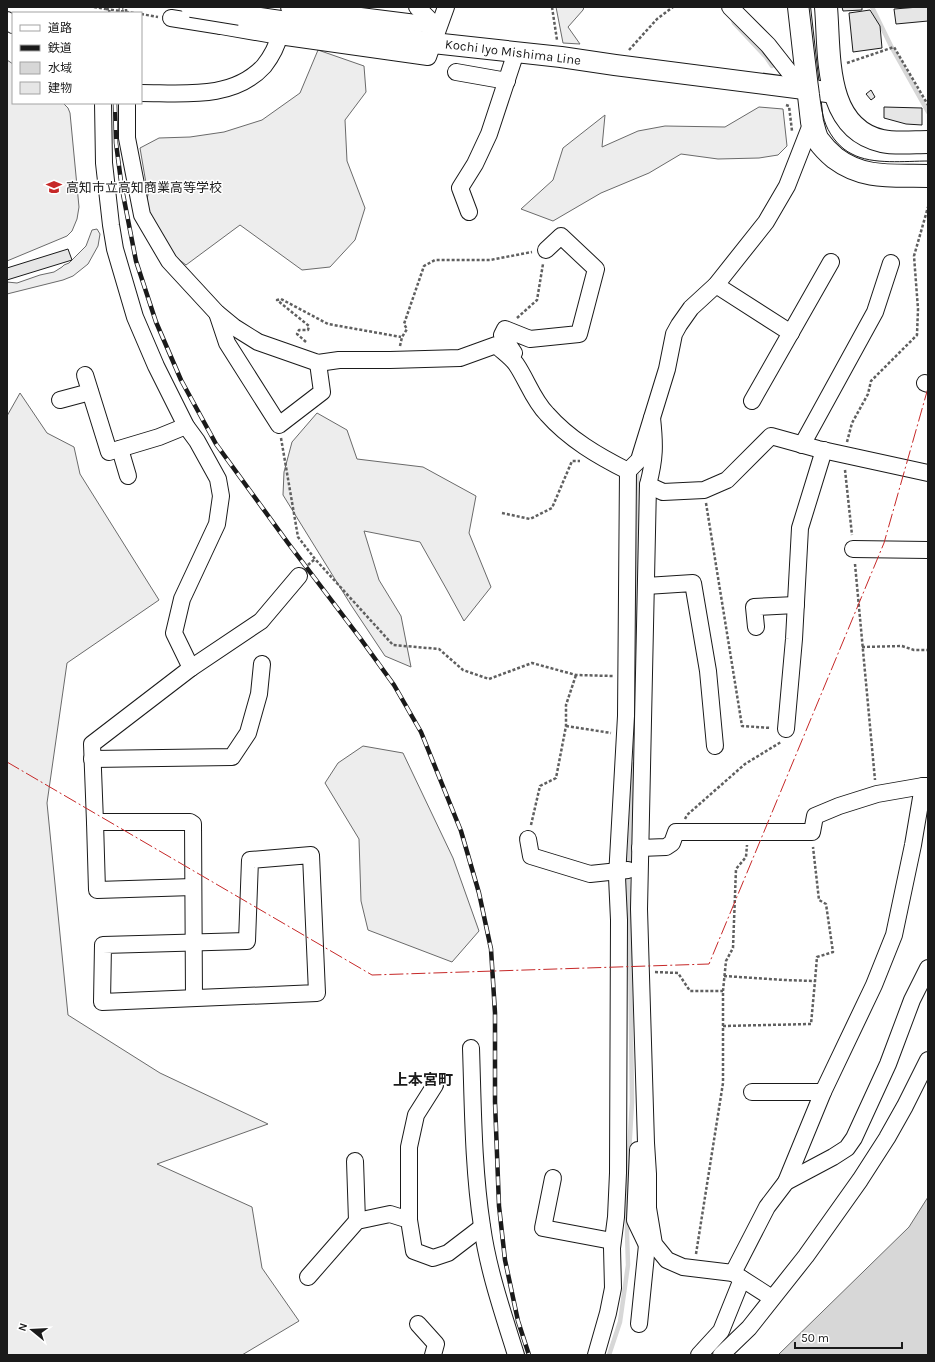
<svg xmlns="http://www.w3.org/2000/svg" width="935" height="1362" viewBox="0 0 935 1362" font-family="Karla,'Noto Sans JP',sans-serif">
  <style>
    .built { fill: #ededed; stroke: #6a6a6a }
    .water { fill: #d7d7d7; stroke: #6a6a6a }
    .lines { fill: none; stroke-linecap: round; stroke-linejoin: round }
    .stream { stroke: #d7d7d7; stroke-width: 4.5 }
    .building { fill: #e6e6e6; stroke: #1a1a1a }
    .minor-casing { stroke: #1a1a1a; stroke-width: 18 }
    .major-casing { stroke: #1a1a1a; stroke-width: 22 }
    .highway-casing { stroke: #1a1a1a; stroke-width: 24 }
    .path { stroke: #5f5f5f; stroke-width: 2.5; stroke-dasharray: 3 2; stroke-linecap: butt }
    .minor { stroke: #fff; stroke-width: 16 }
    .major { stroke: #fff; stroke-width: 20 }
    .highway { stroke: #fff; stroke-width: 22 }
    .tram { stroke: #1a1a1a; stroke-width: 1 }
    .rail-casing { stroke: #1a1a1a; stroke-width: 4.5 }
    .rail { stroke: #fff; stroke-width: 3; stroke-dasharray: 9; stroke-linecap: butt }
    .major-bridge-casing { stroke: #1a1a1a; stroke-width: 22; stroke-linecap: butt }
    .path-bridge { stroke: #5f5f5f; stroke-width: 2.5; stroke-dasharray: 3 2; stroke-linecap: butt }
    .major-bridge { stroke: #fff; stroke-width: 20 }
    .power { stroke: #c62828; stroke-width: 1; stroke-dasharray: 14 3 2 3; stroke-linecap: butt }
    .labels { text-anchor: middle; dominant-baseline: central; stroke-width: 3; stroke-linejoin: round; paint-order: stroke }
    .street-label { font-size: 13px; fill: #1a1a1a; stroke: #fff }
    .poi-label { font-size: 13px; fill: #1a1a1a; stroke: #fff; text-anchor: start }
    .quarter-label { font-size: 15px; font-weight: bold; fill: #1a1a1a; stroke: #fff }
  </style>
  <rect width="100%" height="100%" fill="#fff"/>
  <g class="built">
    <polygon points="556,7 584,7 583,10 568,27 580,44 563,43"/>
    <polygon points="318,50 364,66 366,92 345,120 347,161 365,208 355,240 330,267 302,270 240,225 186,265 153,239 142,215 148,195 140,148 159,138 190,137 224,132 262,120 300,93"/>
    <polygon points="7,60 13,64 13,103 63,103 68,108 70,113 79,207 77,219 72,231 67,236 7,261"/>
    <polygon points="759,107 783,109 787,146 778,155 759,158 718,159 681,154 649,173 601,193 553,221 521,209 553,180 563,148 605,115 602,147 638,131 665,126 725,127"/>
    <polygon points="97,229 100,234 98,246 88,264 73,276 63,280 7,294 7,282 17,283 40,275 54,272 62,267 64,265 69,263 86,246 92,230"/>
    <polygon points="20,393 47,433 74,447 80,474 159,600 67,663 47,803 68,1015 160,1073 268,1124 157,1164 252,1207 262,1268 299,1321 242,1355 7,1355 7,416"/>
    <polygon points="317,413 347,430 357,459 423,467 476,496 469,533 491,587 464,621 447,590 420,542 364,531 379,580 401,616 411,667 385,656 351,605 283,495 284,472 292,442"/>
    <polygon points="363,746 403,753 453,858 479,931 452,962 368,930 361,901 359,839 325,783 338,763"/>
  </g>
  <polygon class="water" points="928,1197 928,1355 778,1355 909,1227"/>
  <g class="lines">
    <g class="stream">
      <polyline points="872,7 892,48 928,112"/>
      <polyline points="732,17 734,23 766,57 772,66"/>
      <polyline points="636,666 639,497 637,475"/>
      <polyline points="609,1355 620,1322 628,1265 627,1233 629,1153 632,1102 630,948 628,878 634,764"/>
    </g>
  </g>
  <g class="building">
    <polygon points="842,7 862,7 862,10 843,11"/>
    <polygon points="919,7 928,7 928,21 896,24 894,9"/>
    <polygon points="870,10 880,26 882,48 853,52 849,13"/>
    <polygon points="871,90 875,97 871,100 866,94"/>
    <polygon points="884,107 922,108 922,125 906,124 884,118"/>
    <polygon points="68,249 72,260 7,280 7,268"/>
  </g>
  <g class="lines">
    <defs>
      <g id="minor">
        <polyline points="223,7 221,26 279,36"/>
        <polyline points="289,7 432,25"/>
        <polyline points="417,7 429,19 435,29"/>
        <polyline points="730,7 768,45 790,73 798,75 806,75"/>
        <polyline points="171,18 221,26"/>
        <polyline points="7,20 13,25"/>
        <polyline points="456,72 507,81"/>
        <path d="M141 93C183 93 233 100 264 66 271 57 277 46 279 36L428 57 446 7"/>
        <polyline points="103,103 104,163 111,225 115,249 135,317 156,366 186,426 197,441 218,479 221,496 217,524 182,599 174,633 191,668 92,744 95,822 190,822 193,824 194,998"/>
        <path d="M127 103V138L142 215 169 261 217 313 234 327 258 342 318 363 339 360H390L460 358 496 345C502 351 511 357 516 364 527 380 533 400 547 414 569 439 598 456 628 471"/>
        <polyline points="469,212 460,188 475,164 489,134 516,52"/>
        <polyline points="716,285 791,333"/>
        <polyline points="217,313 227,343 279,425 322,392 318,363"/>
        <polyline points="514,353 502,335 505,329 530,339 579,334 596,269 561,236 546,250"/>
        <polyline points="85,375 109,452 159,437 186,426"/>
        <polyline points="925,383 928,384"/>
        <polyline points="60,400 90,392"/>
        <polyline points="752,401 831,262"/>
        <path d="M652 418C655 445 655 458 648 485L639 909 646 1143 648 1174V1208L654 1244 667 1260 683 1267 733 1273 767 1207 786 1182 833 1157 847 1148 854 1138 888 1064 912 1000 928 968"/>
        <polyline points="802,445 875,312 891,263"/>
        <polyline points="120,449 128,476"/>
        <polyline points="648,485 663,492 704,490 727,480 771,436 818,449 928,473"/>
        <polyline points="853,549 928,550"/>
        <polyline points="646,586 693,583 708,671 715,746"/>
        <polyline points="756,627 754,607 796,605"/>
        <polyline points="191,668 261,621 299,576"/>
        <polyline points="786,729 794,639 800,528 824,450"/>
        <polyline points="92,759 232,757 248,733 259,694 262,664"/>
        <polyline points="95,822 97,890 193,887"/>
        <polyline points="528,839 531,856 590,874 628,870"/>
        <polyline points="640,848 666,847 672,843 676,832 812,832 815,816 839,806 877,794 923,786 928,786"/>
        <polygon points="311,855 317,993 102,1002 103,945 247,941 250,860"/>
        <path d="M471 1048C473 1107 473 1167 482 1226 488 1270 503 1313 516 1355"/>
        <polyline points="752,1092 823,1092"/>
        <polyline points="638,1150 635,1220 647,1245 654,1244"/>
        <polyline points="355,1161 357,1221"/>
        <polyline points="553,1178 543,1228 612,1241"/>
        <polyline points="786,1182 823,1092 874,985 894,935 913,845 923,786"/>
        <polyline points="409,1220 409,1147 416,1115 435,1085"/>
        <polyline points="733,1273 772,1298"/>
        <polyline points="308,1277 357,1221 390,1214 409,1220 414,1251 433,1258 448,1253 482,1227"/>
        <polyline points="418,1324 436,1344 433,1355"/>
        <polyline points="639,1324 647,1245"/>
        <polyline points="596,1355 608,1313 613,1288 612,1248 616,1217 618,1173 619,920 617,877 626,716 628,471 639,460 667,369 674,334 679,325 691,308 716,285 766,222 787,186 812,122"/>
        <polyline points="699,1355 721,1331 742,1279"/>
        <polyline points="721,1355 749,1328 806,1256 860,1180 887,1138 905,1106 928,1060"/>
      </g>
      <polyline id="major" points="240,15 433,43 561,57 615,65 835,93"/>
      <g id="highway">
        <path d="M799 7 812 122C814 128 815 135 818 140 823 147 829 153 835 158 864 180 894 175 928 176"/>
        <path d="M826 7C830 53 823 128 882 141 894 144 915 142 928 142"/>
      </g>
    </defs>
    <use href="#minor" class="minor-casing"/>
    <use href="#major" class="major-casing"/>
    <use href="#highway" class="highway-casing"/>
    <g class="path">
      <polyline points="94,7 106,9"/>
      <polyline points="552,7 557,40"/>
      <polyline points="126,12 126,7"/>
      <polyline points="109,13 110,7"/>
      <polyline points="141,14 158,17"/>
      <polyline points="629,50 657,19 673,7"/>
      <polyline points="847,63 894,47 928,105"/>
      <polyline points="786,105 789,106 792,131"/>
      <polyline points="517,318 537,300 543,264"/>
      <polyline points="306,342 297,334 299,330 308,330 309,326 277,300 281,299 328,324 401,337"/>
      <polyline points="400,346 402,337 407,329 404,324 424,266 435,260 490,260 532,252"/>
      <polyline points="281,438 298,537 315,559 393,645 439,649 463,670 489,679 532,663 576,675 613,676"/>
      <polyline points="847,442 852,423 868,394 871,381 917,335 918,309 914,256 928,207"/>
      <polyline points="845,470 852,535"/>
      <polyline points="706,503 742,726 771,728"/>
      <polyline points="502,513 530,519 552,508 572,461 580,461"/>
      <polyline points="855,564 875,780"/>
      <polyline points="308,565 315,559"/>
      <polyline points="862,647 902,646 914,650 928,650"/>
      <polyline points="566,726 611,733"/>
      <polyline points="685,819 687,815 745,764 781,742"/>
      <polyline points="531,825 540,786 556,778 566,726 566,705 576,675"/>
      <polyline points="655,972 678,973 690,991 723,991"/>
      <polyline points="724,976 784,980 815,981 817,957 833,952 826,904 819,900 813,847"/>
      <polyline points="723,1026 811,1024 815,981"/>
      <polyline points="696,1254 723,1083 723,991 726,961 733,948 736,869 746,857 747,845"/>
    </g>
    <use href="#minor" class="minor"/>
    <use href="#major" class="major"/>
    <use href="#highway" class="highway"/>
    <path class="tram" d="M809 7C812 32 815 58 818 83 820 96 821 113 826 125 831 137 841 149 852 154 872 165 906 161 928 161"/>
    <defs>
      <g id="rail">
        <polyline points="121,13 121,7"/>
        <polyline points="115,103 116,143 122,189 136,261 156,322 181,380 216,444 288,543 360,638 394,685 421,732 461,831 479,893 491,949 495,1013 495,1102 499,1206 505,1260 518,1321 529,1355"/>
      </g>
    </defs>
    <use href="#rail" class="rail-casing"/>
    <use href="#rail" class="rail"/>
    <defs>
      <polyline id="major-bridge" points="191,7 240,15"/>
    </defs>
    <use href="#major-bridge" class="major-bridge-casing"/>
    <polyline class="path-bridge" points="106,9 134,13"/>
    <use href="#major-bridge" class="major-bridge"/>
    <polyline class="power" points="7,762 372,975 709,964 884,543 928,388"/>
  </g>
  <defs>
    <symbol id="school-bare" viewBox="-9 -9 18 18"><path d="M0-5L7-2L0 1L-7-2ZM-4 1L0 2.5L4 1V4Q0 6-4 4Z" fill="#c62828" stroke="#fff" stroke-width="2.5" paint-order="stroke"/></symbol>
  </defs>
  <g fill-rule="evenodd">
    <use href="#school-bare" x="43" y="176" width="22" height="22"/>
  </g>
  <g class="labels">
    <g class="street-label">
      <text transform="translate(513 52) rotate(7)">Kochi Iyo Mishima Line</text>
    </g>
    <g class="poi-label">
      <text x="66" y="187">高知市立高知商業高等学校</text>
    </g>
    <g class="quarter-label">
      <text x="423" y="1080">上本宮町</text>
    </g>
  </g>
  <rect width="935" height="1362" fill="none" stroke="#1a1a1a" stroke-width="16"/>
  <rect x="12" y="12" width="130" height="92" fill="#ffffff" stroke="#a3a3a3"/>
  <rect x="20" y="25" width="20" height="6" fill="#ffffff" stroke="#a3a3a3"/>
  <text x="48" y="32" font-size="12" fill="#1a1a1a">道路</text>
  <rect x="20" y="45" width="20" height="6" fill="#1a1a1a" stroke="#a3a3a3"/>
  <text x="48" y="52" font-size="12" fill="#1a1a1a">鉄道</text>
  <rect x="20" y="62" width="20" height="12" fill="#d7d7d7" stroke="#a3a3a3"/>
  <text x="48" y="72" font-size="12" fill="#1a1a1a">水域</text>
  <rect x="20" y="82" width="20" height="12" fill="#e6e6e6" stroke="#a3a3a3"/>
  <text x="48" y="92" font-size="12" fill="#1a1a1a">建物</text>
  <g transform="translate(32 1330) rotate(288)" stroke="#ffffff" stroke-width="3" paint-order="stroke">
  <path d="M0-3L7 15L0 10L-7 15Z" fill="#1a1a1a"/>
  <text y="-6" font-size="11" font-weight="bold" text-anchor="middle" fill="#1a1a1a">N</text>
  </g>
  <path d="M795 1342v6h107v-6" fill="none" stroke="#1a1a1a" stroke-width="2"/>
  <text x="801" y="1342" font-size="12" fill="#1a1a1a" stroke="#ffffff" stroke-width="3" paint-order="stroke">50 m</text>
</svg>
